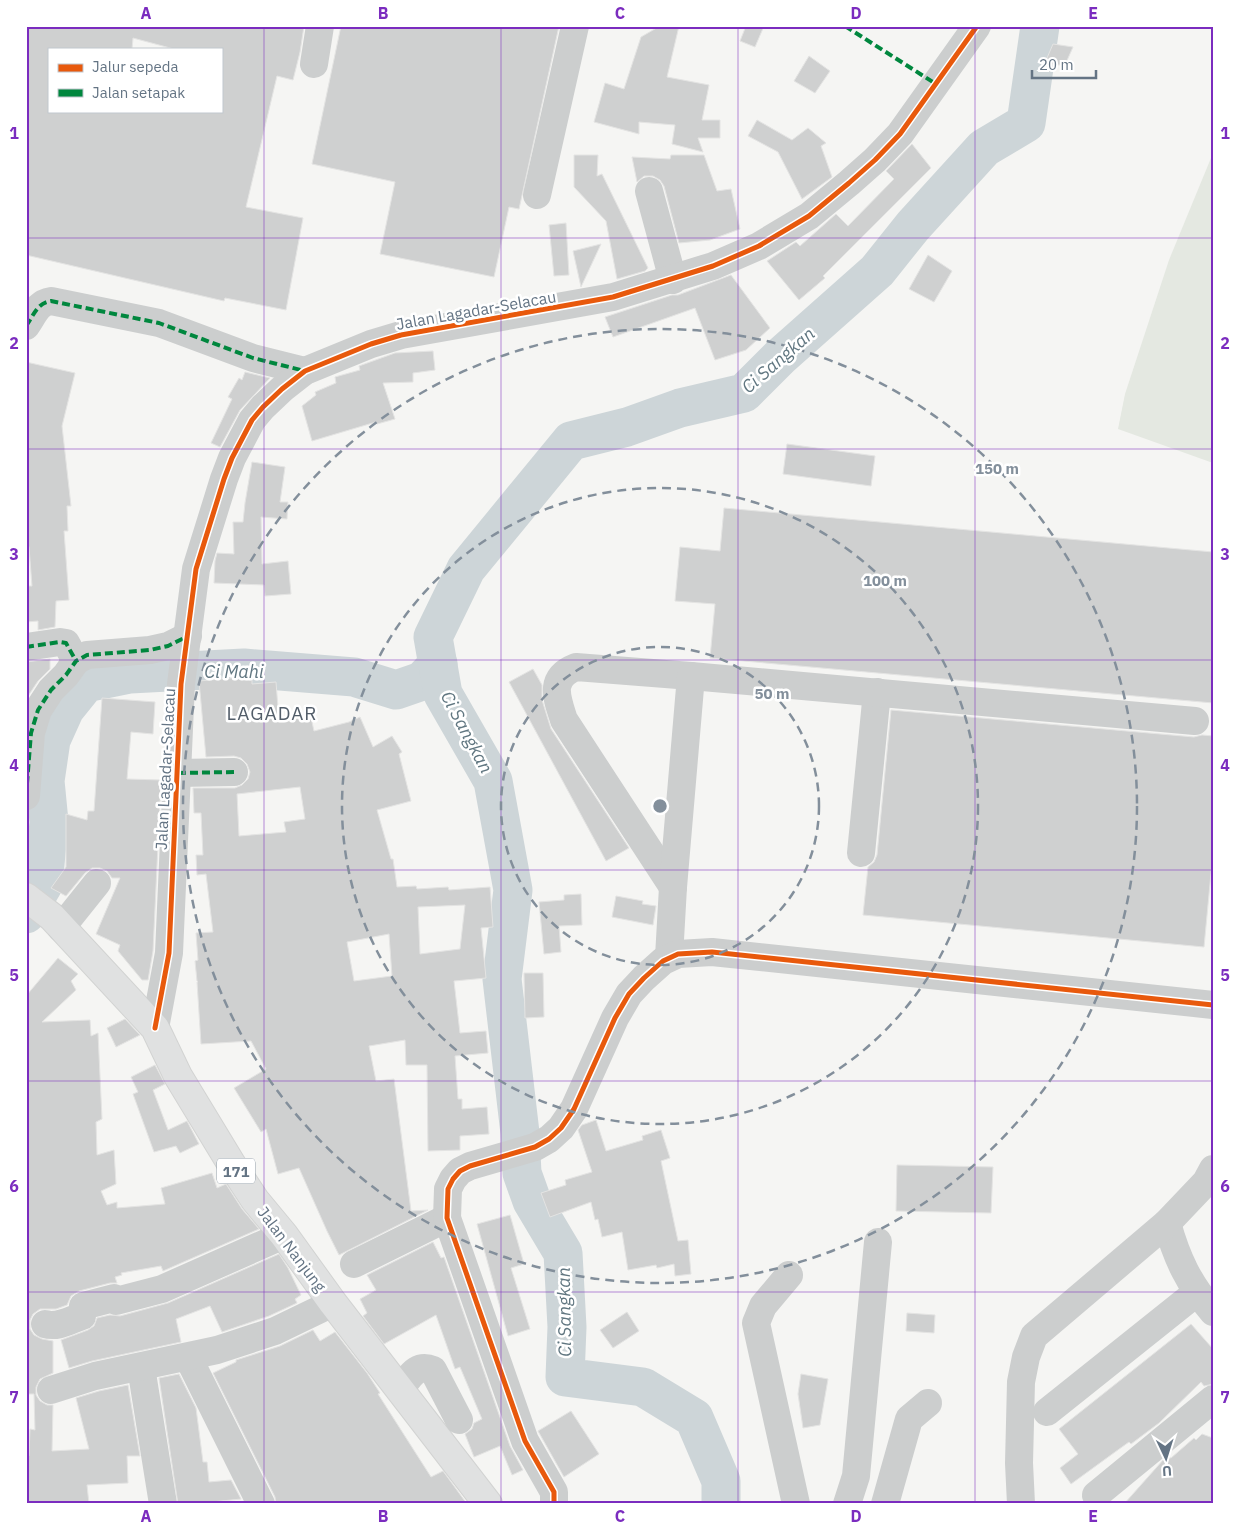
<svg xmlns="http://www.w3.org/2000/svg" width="1239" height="1530" viewBox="0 0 1239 1530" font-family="'IBM Plex Sans',sans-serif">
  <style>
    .green { fill: #e4e8e1 }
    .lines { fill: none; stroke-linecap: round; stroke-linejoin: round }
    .river { stroke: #cdd5d8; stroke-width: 39 }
    .building { fill: #cfd0d0; stroke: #e4e4e3; fill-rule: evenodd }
    .major-casing { stroke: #d2d3d2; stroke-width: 30 }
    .minor { stroke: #cccece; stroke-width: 28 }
    .major { stroke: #e0e1e1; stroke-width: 28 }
    .quiet { stroke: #00873e; stroke-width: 4; stroke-dasharray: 8 4; stroke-linecap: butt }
    .cycleway-casing { stroke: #fff; stroke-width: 8 }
    .cycleway { stroke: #e8590c; stroke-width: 5 }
    .grid { fill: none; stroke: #7b2cbf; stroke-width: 1; stroke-opacity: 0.55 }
    .ring { fill: none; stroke: #838f9b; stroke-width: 2.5; stroke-dasharray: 9 6 }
    .labels { text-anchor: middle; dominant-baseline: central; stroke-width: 5; stroke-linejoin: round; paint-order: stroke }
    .shield { fill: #fff; stroke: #929ea9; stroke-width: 1 }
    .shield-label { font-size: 15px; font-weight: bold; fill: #647484 }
    .street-label { font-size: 16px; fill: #647484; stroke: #fff }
    .water-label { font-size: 18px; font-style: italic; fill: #607680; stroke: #fff }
    .quarter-label { font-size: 19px; letter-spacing: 1px; fill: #525d69; stroke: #fff }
    .centre { fill: #838f9b; stroke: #fff; stroke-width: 2.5 }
    .ring-label { font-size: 15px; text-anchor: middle; font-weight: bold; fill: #838f9b; stroke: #fff; stroke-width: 5; stroke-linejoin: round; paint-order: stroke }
    .neatline { fill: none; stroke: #7b2cbf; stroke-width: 2 }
    .grid-label { font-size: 16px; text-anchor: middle; font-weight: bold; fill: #7b2cbf }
  </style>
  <rect width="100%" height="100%" fill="#f5f5f3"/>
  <polygon class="green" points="1211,158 1213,158 1213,463 1118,429 1125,394 1169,260"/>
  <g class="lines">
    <g class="river">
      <polyline points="26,914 43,885 49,822 45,781 51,740 65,709 86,683 130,674 244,668 354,677 396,690 422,681 438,664"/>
      <polyline points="721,1504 721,1481 694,1418 643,1387 565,1377 567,1327 563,1253 532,1201 522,1173 520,1133 502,979 513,890 493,781 443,694 433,637 466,569 571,441 627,427 680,408 744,393 780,357 877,271 913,226 984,148 1026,123 1040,26"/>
    </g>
  </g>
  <g class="building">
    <path d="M29 26H304L300 52 293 80 277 76 246 207 303 218 286 310 225 298 224 301 26 255V39ZM133 38 174 49H221V111H49V49H132Z"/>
    <polygon points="341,26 559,26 519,209 509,207 494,277 380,254 395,182 312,164"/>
    <polygon points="660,26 679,26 667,77 709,85 702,120 720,120 720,138 698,138 703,152 672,144 675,125 639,122 639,134 594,122 605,83 624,89 641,37"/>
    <polygon points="746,26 764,26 755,47 740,41"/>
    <polygon points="1053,44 1073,47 1065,65 1044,65"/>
    <polygon points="809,56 830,71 815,93 794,81"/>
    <polygon points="757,120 792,140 808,128 826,143 821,146 832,177 802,199 778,152 748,136"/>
    <polygon points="912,144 931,168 823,276 825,278 799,300 767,261 796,242 800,246 836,214 848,226 894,179 886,171"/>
    <polygon points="574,155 598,155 597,176 602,174 648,268 645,271 617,279 606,221 574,187"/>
    <polygon points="671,155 704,155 717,191 731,189 740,229 710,240 679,243 664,186 660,180 653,176 644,176 637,182 632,157 670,159"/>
    <polygon points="566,223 569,275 554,276 549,225"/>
    <polygon points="601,244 581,287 573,251"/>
    <polygon points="928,255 952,271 934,302 909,289"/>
    <polygon points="731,275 770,328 746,350 715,360 695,308 613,337 605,317 672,295 678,295"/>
    <polygon points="433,351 435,370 413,373 413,382 383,383 395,419 377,424 376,422 312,441 302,406 316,395 315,392 336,383 335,377 360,370 359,366 395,353"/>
    <polygon points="26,362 75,373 62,426 71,506 67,506 68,531 64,531 69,600 56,601 55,627 38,630 38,621 26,622 26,586 32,586 29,547 26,540"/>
    <polygon points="245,372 270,378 240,410 220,447 211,443 232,399 228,397 239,378 242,380"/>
    <polygon points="787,444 875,456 871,486 783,474"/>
    <polygon points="252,462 285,467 280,502 288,502 287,519 261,517 262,564 288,561 291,594 265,596 264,585 214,583 215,561 217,553 234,554 233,522 243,522 245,503"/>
    <polygon points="724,508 1213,552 1213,703 710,658 715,604 675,601 680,547 720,551"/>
    <polygon points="50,659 50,669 38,681 26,699 26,662"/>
    <polygon points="533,669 542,685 542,700 551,729 629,848 606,861 509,682"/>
    <path d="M252 676V684L276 682 279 721 310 713 314 731 349 722 360 717 373 747 392 736 402 752 399 754 411 801 377 810 391 859H393L397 887 416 886 417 889 448 887 449 890 490 887 493 927 481 928 486 978 454 981 460 1033 486 1031 488 1053 455 1056 458 1099H462V1109L487 1107 489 1134 460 1136V1150L428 1151 427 1065H406L405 1040 369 1046 376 1081 394 1079 411 1211 428 1210 339 1255 327 1231 299 1168 278 1174 266 1129 261 1132 234 1088 266 1069 251 1041 201 1044 197 982H198L197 981 195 961 198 960 196 933 213 932 206 874 197 875 196 855H203L201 813H194L193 788H235L242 785 248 779 250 772 247 764 241 758 234 756 206 757 199 681ZM300 787 305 819 284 822 286 832 239 836 237 794ZM465 905 460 949 420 954 418 907ZM389 934 392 976 354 981 347 942Z"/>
    <polygon points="102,698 155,702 153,734 131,732 127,779 161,780 153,951 148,980 142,980 118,951 120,945 96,934 120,878 112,878 107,871 100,868 92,868 85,873 66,896 51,888 66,867 66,814 87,820 88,811 94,811"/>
    <polygon points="891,710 1194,737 1202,735 1213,736 1213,852 1204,947 863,915 868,867 874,862 877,855"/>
    <polygon points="581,894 582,925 559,926 561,952 544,954 539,902 564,900 564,895"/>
    <polygon points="616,896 643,901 642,904 656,906 653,925 612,917"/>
    <polygon points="58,958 78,974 71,981 76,990 42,1022 90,1020 91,1036 98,1033 102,1119 96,1122 97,1155 114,1150 116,1184 101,1191 107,1205 117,1202 117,1208 165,1204 161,1188 212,1173 217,1188 226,1184 242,1209 259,1229 163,1271 161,1266 121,1273 122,1275 115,1277 117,1283 110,1283 79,1291 71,1296 67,1305 56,1309 40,1309 33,1314 30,1320 30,1329 34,1335 42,1339 53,1341 53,1373 40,1379 36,1387 36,1395 40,1401 47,1405 53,1405 52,1451 89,1449 76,1398 99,1391 128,1385 140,1456 127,1456 128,1483 87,1485 89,1504 26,1504 26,1456 29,1456 30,1429 35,1430 34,1394 26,1394 26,996"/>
    <polygon points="524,973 543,973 544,1017 525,1018"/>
    <polygon points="125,1019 140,1035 116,1047 107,1028"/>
    <polygon points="155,1065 165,1084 153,1090 168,1130 187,1121 199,1144 180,1153 176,1146 154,1152 133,1094 138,1092 131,1077"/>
    <polygon points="596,1120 606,1151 643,1140 642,1136 661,1130 670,1158 661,1161 678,1241 688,1240 691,1274 675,1276 674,1264 657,1268 656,1265 628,1270 622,1232 602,1237 598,1219 595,1220 591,1202 550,1217 541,1193 566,1185 565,1180 592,1172 578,1130 582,1125"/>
    <polygon points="897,1165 993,1167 991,1213 896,1211"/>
    <polygon points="510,1215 524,1264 511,1268 530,1329 508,1336 477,1224"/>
    <polygon points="433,1242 441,1258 444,1257 510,1446 523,1470 512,1475 500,1446 474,1457 465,1434 472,1429 474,1423 482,1419 460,1367 455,1369 436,1315 384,1344 363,1316 367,1313 360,1299 376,1290 367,1275"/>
    <polygon points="279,1254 288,1268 301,1295 295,1299 297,1303 269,1316 222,1332 210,1306 176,1319 181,1342 92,1361 69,1368 61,1340 88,1330 94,1326 97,1318 110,1315 120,1316 168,1303"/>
    <polygon points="627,1312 639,1331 613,1348 600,1330"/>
    <polygon points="907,1313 935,1315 934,1333 906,1331"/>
    <polygon points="1191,1324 1213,1349 1213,1384 1204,1386 1201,1382 1159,1423 1131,1444 1129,1442 1115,1452 1071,1484 1060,1468 1078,1454 1059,1429"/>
    <polygon points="313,1330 320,1341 335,1332 367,1373 380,1393 378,1394 431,1477 443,1471 467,1504 276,1504 275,1497 213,1373 236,1362 236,1360 280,1346"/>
    <polygon points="179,1374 196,1408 203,1462 207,1462 209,1482 231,1480 241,1499 211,1502 211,1504 178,1504 159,1378"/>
    <polygon points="801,1374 828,1379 820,1425 803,1428 798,1394"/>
    <polygon points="571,1411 599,1454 564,1477 538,1431"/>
    <polygon points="1202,1434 1213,1438 1213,1499 1206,1504 1124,1504 1164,1459 1167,1457 1171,1458 1194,1438 1196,1440"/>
  </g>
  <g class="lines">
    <defs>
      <polyline id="major" points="26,897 52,917 155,1028 178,1076 232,1165 255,1200 284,1235 333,1303 488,1504"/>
    </defs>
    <use href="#major" class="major-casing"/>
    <g class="minor">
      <polyline points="314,64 320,26"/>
      <polyline points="649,191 673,280"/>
      <polyline points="537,195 575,26"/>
      <path d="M26 326C34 315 37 303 51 301L159 323 253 358 305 371"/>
      <polyline points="26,647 60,642 66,643 76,661"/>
      <polyline points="178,773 234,772"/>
      <polyline points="26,796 31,733 38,710 51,690 66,675 76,661 87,655 150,650 168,646 188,636"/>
      <polyline points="861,853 877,692"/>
      <path d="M673 887 564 720C557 698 548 678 576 667L691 676"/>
      <polyline points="61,928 97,883"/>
      <polyline points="669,957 673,887 691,676 1195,721"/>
      <polyline points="155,1028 169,953 181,684 196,569 224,479 232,458 252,420 263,407 282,389 305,371 371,344 401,335 613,297 713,266 759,246 809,216 849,183 875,160 900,134 977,26"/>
      <path d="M1167 1223C1177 1259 1189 1284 1213 1312"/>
      <polyline points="354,1264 447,1218"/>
      <polyline points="789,1275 763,1306 756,1323 796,1504"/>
      <path d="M45 1324C58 1328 70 1320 82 1316L83 1306 114 1298 116 1301 162 1289 284 1235"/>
      <polyline points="188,1357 261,1504"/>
      <polyline points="141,1367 163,1504"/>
      <path d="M400 1389C410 1377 416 1363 433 1370L459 1420"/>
      <polyline points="51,1390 95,1376 217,1350 275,1331 333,1303"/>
      <polyline points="1047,1412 1196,1293"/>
      <polyline points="1096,1495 1213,1399"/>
      <polyline points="554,1504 554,1492 525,1441 447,1218 448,1189 453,1179 460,1171 470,1166 535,1147 549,1139 561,1128 574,1109 615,1018 629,994 644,978 663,961 678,954 712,952 1213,1005"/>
      <polyline points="847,1504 856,1476 878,1242"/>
      <polyline points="885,1504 909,1419 928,1403"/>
      <polyline points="1021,1504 1019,1463 1021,1382 1026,1357 1034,1336 1167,1223 1206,1182 1213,1169"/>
    </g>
    <use href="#major" class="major"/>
    <g class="quiet">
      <polyline points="845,26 936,84"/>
      <path d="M26 326C34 315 37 303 51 301L159 323 253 358 305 371"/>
      <polyline points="26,647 60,642 66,643 76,661"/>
      <polyline points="178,773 234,772"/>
      <polyline points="26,796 31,733 38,710 51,690 66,675 76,661 87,655 150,650 168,646 188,636"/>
      <polyline points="26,1397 28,1397"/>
    </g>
    <defs>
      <g id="cycleway">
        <polyline points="155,1028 169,953 181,684 196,569 224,479 232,458 252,420 263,407 282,389 305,371 371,344 401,335 613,297 713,266 759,246 809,216 849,183 875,160 900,134 977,26"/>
        <polyline points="554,1504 554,1492 525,1441 447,1218 448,1189 453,1179 460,1171 470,1166 535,1147 549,1139 561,1128 574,1109 615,1018 629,994 644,978 663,961 678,954 712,952 1213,1005"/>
      </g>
    </defs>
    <use href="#cycleway" class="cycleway-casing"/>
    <use href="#cycleway" class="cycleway"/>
  </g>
  <path class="grid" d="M264 26V1504M501 26V1504M738 26V1504M975 26V1504M26 238H1213M26 449H1213M26 660H1213M26 870H1213M26 1081H1213M26 1292H1213"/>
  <g class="ring">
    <circle cx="660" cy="806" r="159"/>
    <circle cx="660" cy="806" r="318"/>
    <circle cx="660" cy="806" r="477"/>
  </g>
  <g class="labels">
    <rect class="shield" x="217" y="1158.5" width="38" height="25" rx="4"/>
    <g class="shield-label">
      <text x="236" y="1171">171</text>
    </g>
    <g class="street-label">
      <text transform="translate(476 310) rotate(-10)">Jalan Lagadar-Selacau</text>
      <text transform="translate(165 769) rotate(-87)">Jalan Lagadar-Selacau</text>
      <text transform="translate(292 1249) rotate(53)">Jalan Nanjung</text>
    </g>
    <g class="water-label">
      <text transform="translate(778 360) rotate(-41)">Ci Sangkan</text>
      <text x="234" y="671">Ci Mahi</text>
      <text transform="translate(467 732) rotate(62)">Ci Sangkan</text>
      <text transform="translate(564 1312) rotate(-91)">Ci Sangkan</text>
    </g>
    <g class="quarter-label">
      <text x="272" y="713">LAGADAR</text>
    </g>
  </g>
  <circle cx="660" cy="806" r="8" class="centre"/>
  <g class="ring-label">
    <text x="997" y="474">150 m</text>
    <text x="885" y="586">100 m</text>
    <text x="772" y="699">50 m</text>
  </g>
  <rect width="1239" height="1530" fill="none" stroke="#ffffff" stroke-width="55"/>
  <rect x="48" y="48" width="175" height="65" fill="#ffffff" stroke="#c1c7ce"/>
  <rect x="58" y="64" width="25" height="8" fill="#e8590c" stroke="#c1c7ce"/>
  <text x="92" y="72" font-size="15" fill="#647484">Jalur sepeda</text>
  <rect x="58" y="89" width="25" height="8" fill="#00873e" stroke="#c1c7ce"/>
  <text x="92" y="98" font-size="15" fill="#647484">Jalan setapak</text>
  <g transform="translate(1166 1458) rotate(176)" stroke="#ffffff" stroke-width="4" paint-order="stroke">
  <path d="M0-4L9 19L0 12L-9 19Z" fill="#647484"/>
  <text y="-8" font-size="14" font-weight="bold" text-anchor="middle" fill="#647484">U</text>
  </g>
  <path d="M1032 70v8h64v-8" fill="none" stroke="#647484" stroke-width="2.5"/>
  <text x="1039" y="70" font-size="15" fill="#647484" stroke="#ffffff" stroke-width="4" paint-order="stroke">20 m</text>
  <rect x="28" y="28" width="1184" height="1474" class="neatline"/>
  <g class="grid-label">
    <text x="146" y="19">A</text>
    <text x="383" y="19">B</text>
    <text x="620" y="19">C</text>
    <text x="856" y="19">D</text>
    <text x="1093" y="19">E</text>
    <text x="14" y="139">1</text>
    <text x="1225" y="139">1</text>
    <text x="14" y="349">2</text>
    <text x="1225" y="349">2</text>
    <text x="14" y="560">3</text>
    <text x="1225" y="560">3</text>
    <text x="14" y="771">4</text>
    <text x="1225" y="771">4</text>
    <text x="14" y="981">5</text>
    <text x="1225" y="981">5</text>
    <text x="14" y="1192">6</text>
    <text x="1225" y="1192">6</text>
    <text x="14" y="1403">7</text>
    <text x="1225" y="1403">7</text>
    <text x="146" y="1522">A</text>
    <text x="383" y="1522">B</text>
    <text x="620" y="1522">C</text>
    <text x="856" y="1522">D</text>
    <text x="1093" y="1522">E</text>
  </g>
</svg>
